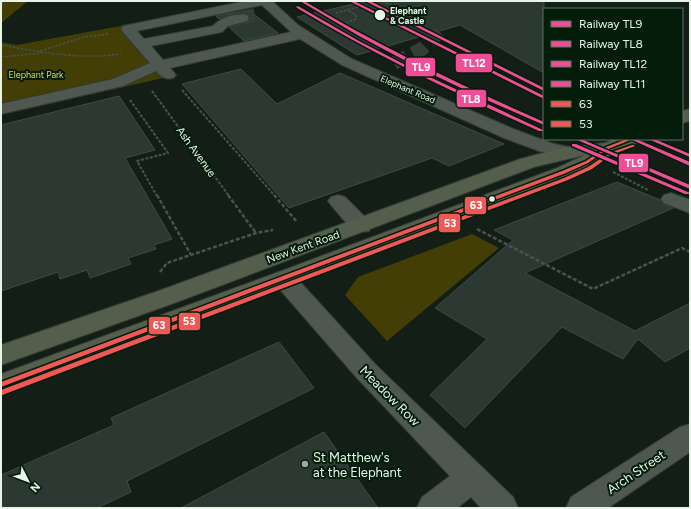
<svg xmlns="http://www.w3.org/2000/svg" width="691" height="509" viewBox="0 0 691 509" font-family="Figtree,sans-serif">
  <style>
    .green { fill: #423e06 }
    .building { fill: #2c3932; stroke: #3e4a43 }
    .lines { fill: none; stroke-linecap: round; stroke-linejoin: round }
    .minor-tunnel { stroke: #333f36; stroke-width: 14; stroke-dasharray: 14 7; stroke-linecap: butt }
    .minor-casing { stroke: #323c34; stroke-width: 2 }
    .highway-casing { stroke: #323c34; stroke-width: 2 }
    .path-far2 { stroke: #49534c; stroke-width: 1.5; stroke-dasharray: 2.5 1.5; stroke-linecap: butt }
    .path-far1 { stroke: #49534c; stroke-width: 2; stroke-dasharray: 3 1.5; stroke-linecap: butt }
    .path { stroke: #49534c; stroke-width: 2.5; stroke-dasharray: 4 2; stroke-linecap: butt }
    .minor { fill: #4e5850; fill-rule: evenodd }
    .highway { fill: #535e4c; fill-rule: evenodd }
    .bus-1-casing { stroke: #041c0a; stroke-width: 3 }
    .bus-2-casing { stroke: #041c0a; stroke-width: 3 }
    .bus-1 { fill: #ef5854; fill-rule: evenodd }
    .bus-2 { fill: #ef5854; fill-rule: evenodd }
    .rail-1-casing { stroke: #041c0a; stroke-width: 3 }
    .rail-2-casing { stroke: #041c0a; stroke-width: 3 }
    .rail-3-casing { stroke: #041c0a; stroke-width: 3 }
    .rail-4-casing { stroke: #041c0a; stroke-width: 3 }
    .rail-1 { fill: #ef4e97; fill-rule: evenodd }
    .rail-2 { fill: #ef4e97; fill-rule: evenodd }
    .rail-3 { fill: #ef4e97; fill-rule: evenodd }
    .rail-4 { fill: #ef4e97; fill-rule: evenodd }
    .stop-dot { fill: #e6f5e8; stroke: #041c0a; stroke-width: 1.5 }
    .poi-dot { fill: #9caa9e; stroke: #041c0a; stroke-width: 1.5 }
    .labels { text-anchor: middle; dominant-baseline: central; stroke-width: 4; stroke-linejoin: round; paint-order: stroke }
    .far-stop-label { font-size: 9px; font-weight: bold; fill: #e6f5e8; stroke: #041c0a; text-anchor: start }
    .far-park-label { font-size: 9px; fill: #e6d854; stroke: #041c0a }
    .far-street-label { font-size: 9px; fill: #e6f5e8; stroke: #041c0a }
    .street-label { font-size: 11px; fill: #e6f5e8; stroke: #041c0a }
    .near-street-label { font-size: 13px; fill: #e6f5e8; stroke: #041c0a }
    .near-poi-label { font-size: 13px; fill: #e6f5e8; stroke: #041c0a; text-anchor: start }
    .line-badge { stroke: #041c0a; stroke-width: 1.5 }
    .badge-label { font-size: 11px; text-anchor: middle; font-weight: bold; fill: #fff }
  </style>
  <rect width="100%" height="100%" fill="#131f16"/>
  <g class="green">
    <polygon points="1,1 28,1 1,23"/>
    <polygon points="126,25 141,50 163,78 1,115 1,42 17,45"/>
    <polygon points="472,234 499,248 387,341 345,295 358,277"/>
  </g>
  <g class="building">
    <polygon points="367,1 544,1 544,73 460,25 357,55 297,17"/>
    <polygon points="248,10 255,15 278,33 244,41 229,27 247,22 250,19 248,14 233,14 219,19 216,16"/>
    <polygon points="241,69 277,104 340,73 504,144 449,166 432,158 289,208 182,84"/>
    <polygon points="119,96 155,150 125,158 172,239 154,245 156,249 128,258 131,264 90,278 87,270 60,279 58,272 1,291 1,125"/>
    <polygon points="617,182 660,200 663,204 673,208 525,273 635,331 690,303 690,348 665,362 638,339 623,359 562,327 465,428 430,395 487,339 435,308 513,240 494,230"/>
    <polygon points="279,342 314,388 127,481 131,492 97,508 1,508 1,475 114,425 111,418"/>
    <polygon points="324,432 378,508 181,508"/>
  </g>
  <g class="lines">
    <g class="minor-tunnel">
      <polyline points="242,18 255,15"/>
      <polyline points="394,63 422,49 444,28"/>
    </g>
    <defs>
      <g id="minor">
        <path d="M246 1H272L298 25 352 59 516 130 551 143 572 148 575 152 572 156 566 157 539 151 504 138 342 65 300 39 170 68 176 75 173 78C165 80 162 77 156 71L123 86 1 114V104L113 79 150 63 123 32 121 29 123 26ZM262 5 291 32 163 60 151 46 222 32 228 26 247 21 249 18 247 15C236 13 220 18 213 26L144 39 137 31Z"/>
        <polygon points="671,193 690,200 690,213 664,203 661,199 664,195"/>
        <path d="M338 195 345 197 369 221 372 226 369 231C352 235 342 217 331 205L328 201 331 197Z"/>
        <polygon points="284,271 292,273 375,364 513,497 518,508 481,508 471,497 457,508 417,508 422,497 450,476 357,378 276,285 273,279 276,273"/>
        <polygon points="690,424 690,452 608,508 566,508 571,497 680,427"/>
      </g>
      <g id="highway">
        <polygon points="690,109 690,121 682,123 682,111"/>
        <polygon points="615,139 640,139 637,143 613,152 594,166 571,176 515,196 292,285 1,396 1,374 276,273 557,168 585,155 534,167 177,302 1,365 1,345 161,290 520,159 566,147 605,143"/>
      </g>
    </defs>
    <use href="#minor" class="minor-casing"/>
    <use href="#highway" class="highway-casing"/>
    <g class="path-far2">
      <polyline points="382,1 405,12"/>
      <polyline points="1,4 6,1"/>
      <polyline points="336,13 358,7"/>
      <polyline points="335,27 356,19 356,15 347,10"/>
      <path d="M1 45C41 52 80 60 121 54"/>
      <polyline points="40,51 84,37 108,34"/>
      <polyline points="1,57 42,53"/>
    </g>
    <g class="path-far1">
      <polyline points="182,90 275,196"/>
      <polyline points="152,91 229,196"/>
      <polyline points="130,100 168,153 137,161 157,196"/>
      <polyline points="613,172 648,190"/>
    </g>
    <g class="path">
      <polyline points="157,195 191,255"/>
      <polyline points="228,195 256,233"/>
      <polyline points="274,195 297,222"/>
      <polyline points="477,229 593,289 682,248 690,252"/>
      <polyline points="160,272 167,263 256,233 273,230"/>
    </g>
    <use href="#minor" class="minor"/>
    <use href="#highway" class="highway"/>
    <defs>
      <polygon id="bus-1" points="627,139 633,139 608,149 588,163 566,173 1,387 1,382 562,171 586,161 606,147"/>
      <polygon id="bus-2" points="632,145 634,145 635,146 611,155 592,169 568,180 5,394 3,395 1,394 1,390 564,178 588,167 609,153"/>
    </defs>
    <use href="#bus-1" class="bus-1-casing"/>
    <use href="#bus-2" class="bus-2-casing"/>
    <use href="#bus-1" class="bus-1"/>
    <use href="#bus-2" class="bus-2"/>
    <defs>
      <g id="rail-1">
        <path d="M300 1H304C381 47 462 86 544 122V125L480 97 419 68 359 36Z"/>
        <polygon points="575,139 581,139 690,185 690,189"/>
      </g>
      <g id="rail-2">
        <path d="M298 6 359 41 419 72 543 130V131H539C456 94 375 55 297 8L296 7Z"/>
        <polygon points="572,144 576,144 690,193 689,194 685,194 572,146"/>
      </g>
      <g id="rail-3">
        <polygon points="349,1 354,1 544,96 544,99"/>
        <polygon points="630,139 636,139 690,162 690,166"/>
      </g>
      <g id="rail-4">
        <polygon points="365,1 370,1 544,88 544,91"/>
        <polygon points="648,139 654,139 690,154 690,157"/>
      </g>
    </defs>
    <use href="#rail-1" class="rail-1-casing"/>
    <use href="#rail-2" class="rail-2-casing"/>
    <use href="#rail-3" class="rail-3-casing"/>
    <use href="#rail-4" class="rail-4-casing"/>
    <use href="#rail-1" class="rail-1"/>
    <use href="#rail-2" class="rail-2"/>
    <use href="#rail-3" class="rail-3"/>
    <use href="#rail-4" class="rail-4"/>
  </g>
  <g class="stop-dot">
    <circle cx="380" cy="15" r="6"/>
    <circle cx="492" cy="199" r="3.5"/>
  </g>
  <circle class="poi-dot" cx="305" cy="464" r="4"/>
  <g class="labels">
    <g class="far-stop-label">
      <text x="390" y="10">Elephant<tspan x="390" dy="10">&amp; Castle</tspan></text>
    </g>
    <g class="far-park-label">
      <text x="36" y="74">Elephant Park</text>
    </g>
    <g class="far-street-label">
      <text transform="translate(408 89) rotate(23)">Elephant Road</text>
    </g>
    <g class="street-label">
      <text transform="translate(196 152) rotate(54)">Ash Avenue</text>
      <text transform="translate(303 247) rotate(-20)">New Kent Road</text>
    </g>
    <g class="near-street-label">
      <text transform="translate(390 396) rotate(45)">Meadow Row</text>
      <text transform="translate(636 472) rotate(-34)">Arch Street</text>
    </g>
    <g class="near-poi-label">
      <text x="313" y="457">St Matthew's<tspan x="313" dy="15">at the Elephant</tspan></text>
    </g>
  </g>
  <g class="line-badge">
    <rect x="455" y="53" width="38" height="20" rx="4" fill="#ef4e97"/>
    <rect x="405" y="57" width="31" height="20" rx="4" fill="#ef4e97"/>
    <rect x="456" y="89" width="31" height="19" rx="4" fill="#ef4e97"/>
    <rect x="618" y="153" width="31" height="20" rx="4" fill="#ef4e97"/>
    <rect x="464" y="196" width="23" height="19" rx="4" fill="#ef5854"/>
    <rect x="438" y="213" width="23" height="20" rx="4" fill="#ef5854"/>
    <rect x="178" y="312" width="23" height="19" rx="4" fill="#ef5854"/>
    <rect x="148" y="316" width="23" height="19" rx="4" fill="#ef5854"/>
  </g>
  <g class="badge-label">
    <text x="474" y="67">TL12</text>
    <text x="421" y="71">TL9</text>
    <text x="471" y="103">TL8</text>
    <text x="634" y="167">TL9</text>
    <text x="476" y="209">63</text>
    <text x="450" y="227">53</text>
    <text x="189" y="325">53</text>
    <text x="159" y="329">63</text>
  </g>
  <rect width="691" height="509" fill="none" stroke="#e6f5e8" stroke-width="4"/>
  <rect x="543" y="8" width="140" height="132" fill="#041c0a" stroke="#5e7363"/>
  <rect x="551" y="21" width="20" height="6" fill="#ef4e97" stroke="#5e7363"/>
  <text x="579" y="28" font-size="12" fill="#e6f5e8">Railway TL9</text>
  <rect x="551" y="41" width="20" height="6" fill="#ef4e97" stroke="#5e7363"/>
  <text x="579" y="48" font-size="12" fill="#e6f5e8">Railway TL8</text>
  <rect x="551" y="61" width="20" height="6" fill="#ef4e97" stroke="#5e7363"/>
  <text x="579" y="68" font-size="12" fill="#e6f5e8">Railway TL12</text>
  <rect x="551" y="81" width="20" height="6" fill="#ef4e97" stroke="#5e7363"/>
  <text x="579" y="88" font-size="12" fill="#e6f5e8">Railway TL11</text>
  <rect x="551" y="101" width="20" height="6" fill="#ef5854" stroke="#5e7363"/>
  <text x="579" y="108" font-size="12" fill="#e6f5e8">63</text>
  <rect x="551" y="121" width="20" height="6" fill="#ef5854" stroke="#5e7363"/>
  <text x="579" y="128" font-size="12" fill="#e6f5e8">53</text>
  <g transform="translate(28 481) rotate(132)" stroke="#041c0a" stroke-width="3" paint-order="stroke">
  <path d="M0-3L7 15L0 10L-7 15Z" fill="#e6f5e8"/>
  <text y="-6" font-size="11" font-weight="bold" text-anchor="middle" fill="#e6f5e8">N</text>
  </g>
</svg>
